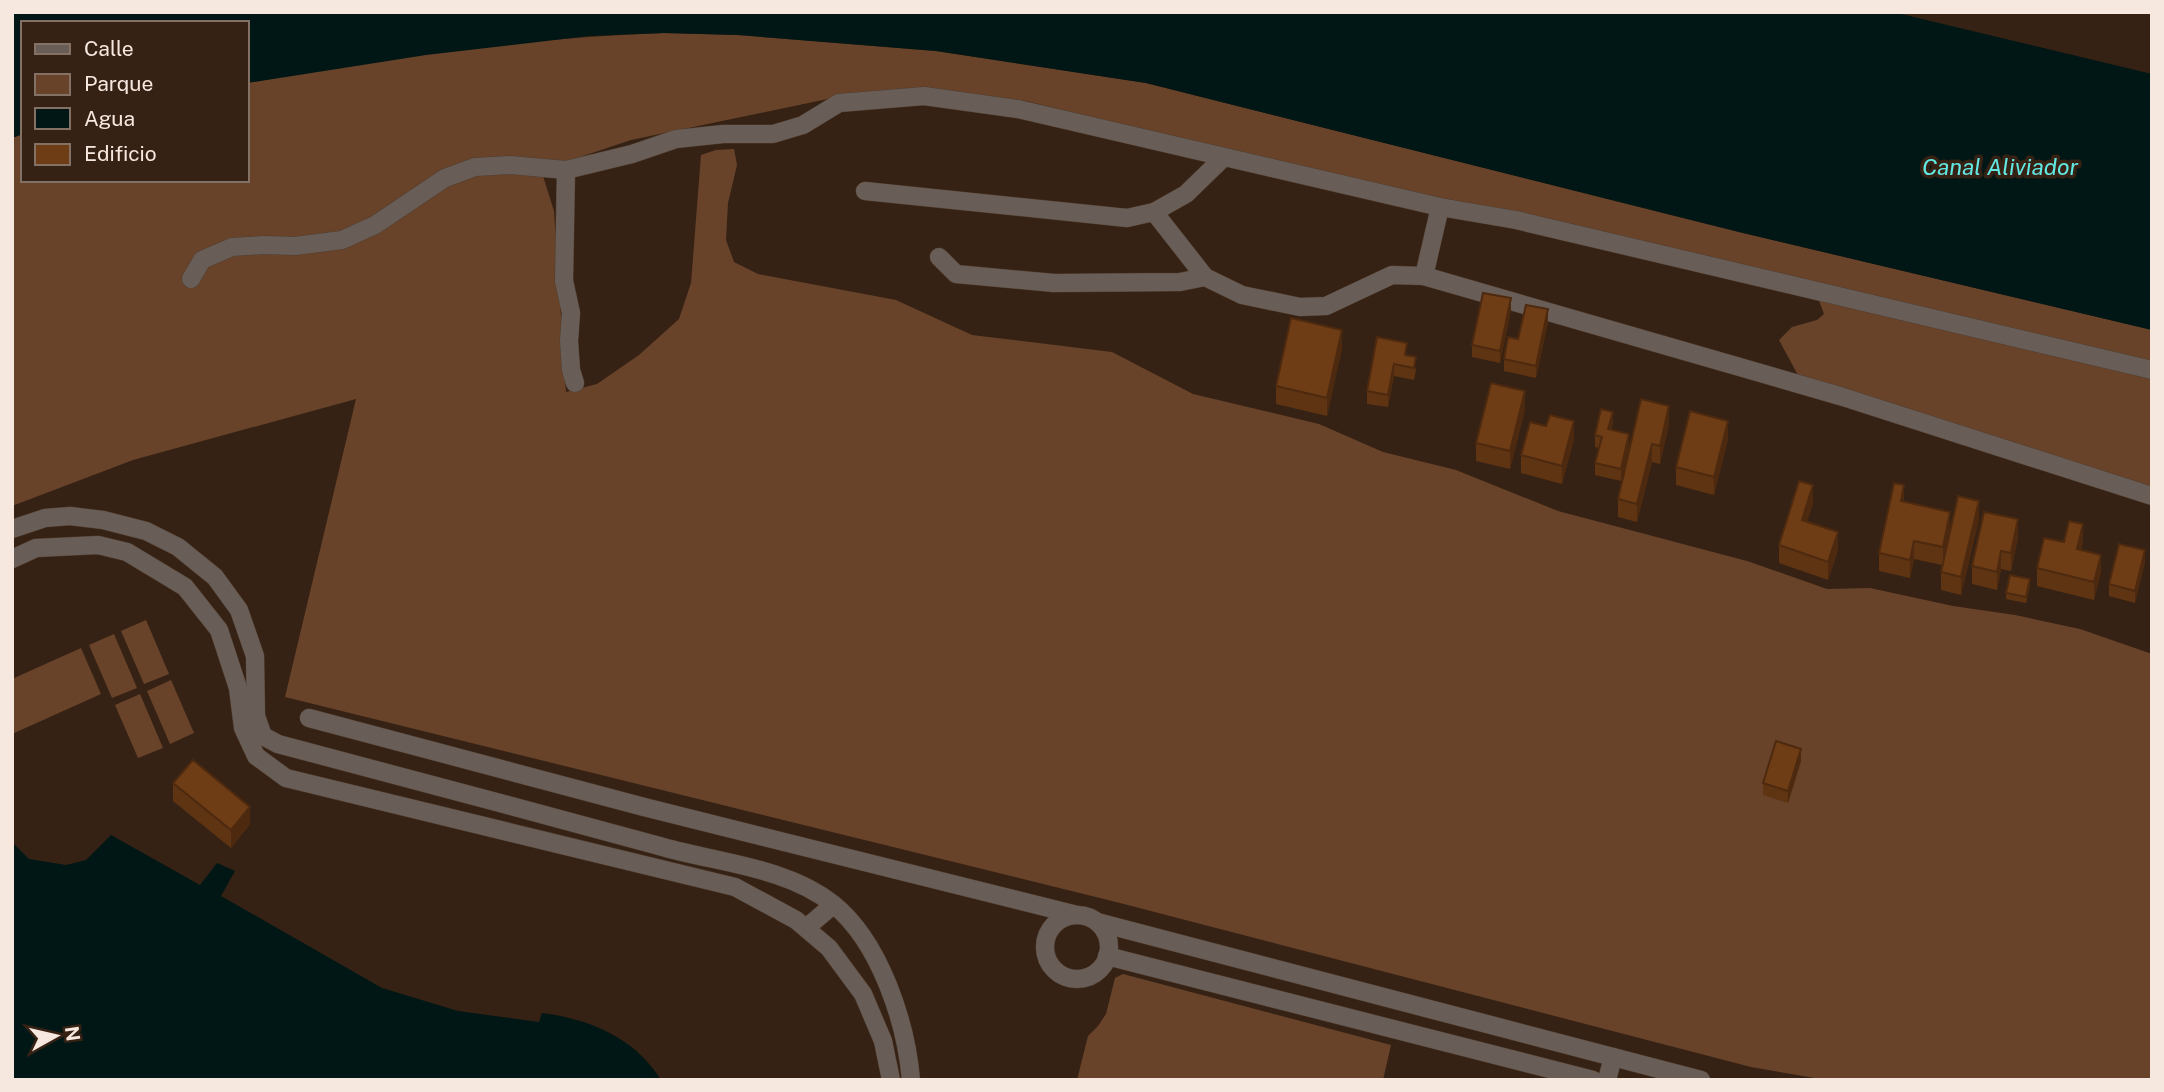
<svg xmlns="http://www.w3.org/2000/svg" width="2164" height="1092" viewBox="0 0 2164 1092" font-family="'Public Sans',sans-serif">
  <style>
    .green { fill: #68432a }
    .water { fill: #001716 }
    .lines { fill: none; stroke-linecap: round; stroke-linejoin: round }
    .street-casing { stroke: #513e30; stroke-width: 19 }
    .street { stroke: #695e57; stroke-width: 18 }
    .wall { fill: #5f3412 }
    .shaded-wall { fill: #4d2a0f }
    .building { fill: #6e3c15; stroke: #4d2a0f; stroke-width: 2 }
    .labels { text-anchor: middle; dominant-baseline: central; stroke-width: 7; stroke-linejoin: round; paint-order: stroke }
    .water-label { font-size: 23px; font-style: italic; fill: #62e8e3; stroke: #362214 }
  </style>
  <rect width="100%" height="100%" fill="#362214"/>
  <g class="green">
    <path d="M664 33 738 35 936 51 1146 83 1739 232 2152 330V487L1799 377 1779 340 1792 327 1817 320 1824 314 1813 285 1219 149 1026 101 922 89 837 97 631 140 553 166 543 176 554 211 566 392 597 384 639 355 679 319 691 283 701 155 716 150 734 149 737 165 728 203 726 240 734 262 758 274 896 300 972 335 1112 352 1193 394 1319 424 1383 452 1456 470 1558 511 1747 561 1827 589 1870 588 1953 606 2015 615 2080 629 2152 654V1080H1826L1751 1067 1120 903 285 697 356 399 133 460 12 506V138L23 134V180H247V83C384 57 525 38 664 33Z"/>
    <polygon points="146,620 169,674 144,684 121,631"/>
    <polygon points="114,634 137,688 112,698 89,645"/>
    <polygon points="81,648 101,694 12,734 12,679"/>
    <polygon points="171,680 194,733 170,744 147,691"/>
    <polygon points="140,694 163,748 138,758 115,705"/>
    <polygon points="1123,974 1391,1045 1383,1080 1077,1080 1088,1036 1098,1026 1106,1014 1115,978"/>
  </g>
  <g class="water">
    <polygon points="12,12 1893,12 2152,74 2152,330 1739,232 1146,83 936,51 738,35 664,33 589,36 426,55 247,83 247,23 23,23 23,134 12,138"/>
    <path d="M111 835 200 885 217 863 235 871 221 896 382 988 458 1011 539 1022 542 1013C590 1019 635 1038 661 1080H12V842L29 859 66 865 86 860Z"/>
  </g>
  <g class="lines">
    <defs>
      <g id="street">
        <polyline points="566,170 564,281 571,313 569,341 571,370 575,383"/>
        <polyline points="865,191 1127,218 1154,212 1186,194 1223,158"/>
        <polyline points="1440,207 1424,276 1840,396 2152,496"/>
        <polyline points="1154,212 1205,277"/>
        <polyline points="939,257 956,274 1054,283 1180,282 1205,277 1242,295 1300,307 1326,306 1392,275 1424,276"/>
        <polyline points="191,279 202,260 232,247 264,245 295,246 342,240 375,225 445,178 475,167 510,165 566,170 632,154 676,139 723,134 773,134 803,125 839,103 924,96 1018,109 1440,207 1516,220 2152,370"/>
        <path d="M12 529 45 518 70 516 103 520 146 531 178 547 215 577 239 610 255 656 256 716 263 736 278 744C406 778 535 812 663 847 719 863 786 867 833 904 880 942 906 1022 911 1080"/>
        <polyline points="12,559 36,548 98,545 127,552 185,587 219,630 238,688 243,728 256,756 286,778 735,887 796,920 829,948 863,994 883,1041 891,1080"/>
        <polyline points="309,718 644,807 1077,915"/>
        <circle cx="1077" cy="947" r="32"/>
        <polyline points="1097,922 1701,1080"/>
        <polyline points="806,928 833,905"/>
        <polyline points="1107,956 1593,1080"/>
        <polyline points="1607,1080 1613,1057"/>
      </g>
    </defs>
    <use href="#street" class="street-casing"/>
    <use href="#street" class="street"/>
  </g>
  <g class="wall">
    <polygon points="1511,310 1500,363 1472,357 1472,345"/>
    <polygon points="1548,322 1536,378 1504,371 1504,359 1518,339"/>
    <polygon points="1377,337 1407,355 1416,369 1414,380 1394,376 1388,407 1367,404 1367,391"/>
    <polygon points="1342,348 1327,416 1276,404 1276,386"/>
    <polygon points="1641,399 1669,424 1660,464 1652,462 1637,522 1618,517 1618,499"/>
    <polygon points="1525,409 1510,469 1476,461 1476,443"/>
    <polygon points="1613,424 1611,430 1629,447 1621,481 1595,475 1595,463 1599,448 1595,447 1595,435"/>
    <polygon points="1574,439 1562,484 1521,473 1521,455"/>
    <polygon points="1728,439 1714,495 1676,485 1676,467"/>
    <polygon points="1904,502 1950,530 1979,519 1961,595 1941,590 1941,572 1942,565 1914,559 1910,578 1879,571 1879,553"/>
    <polygon points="1813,503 1807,522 1838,550 1828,580 1779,563 1779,545"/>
    <polygon points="2018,537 2011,571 2001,569 1997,590 1972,584 1972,566"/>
    <polygon points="2064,542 2083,542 2081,550 2101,572 2094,600 2037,586 2037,568"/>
    <polygon points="2145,562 2135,603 2109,596 2109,584"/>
    <polygon points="2030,585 2026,603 2006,599 2006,593"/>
    <polygon points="1801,761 1788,803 1763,795 1763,783"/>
    <polygon points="173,783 250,824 231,848 173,801"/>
  </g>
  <g class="shaded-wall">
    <polygon points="1511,298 1511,310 1500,363 1500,351"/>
    <polygon points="1548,309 1548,322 1536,378 1536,366"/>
    <polygon points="1342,330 1342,348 1327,416 1327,398"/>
    <polygon points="1394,364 1394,376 1388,407 1388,395"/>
    <polygon points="1525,391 1525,409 1510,469 1510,451"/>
    <polygon points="1669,406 1669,424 1660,464 1660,446"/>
    <polygon points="1613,412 1613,424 1608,441 1608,429"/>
    <polygon points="1574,421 1574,439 1562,484 1562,466"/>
    <polygon points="1728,421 1728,439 1714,495 1714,477"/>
    <polygon points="1629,434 1629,447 1621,481 1621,469"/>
    <polygon points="1652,444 1652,462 1637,522 1637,504"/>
    <polygon points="1813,485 1813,503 1802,538 1802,520"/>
    <polygon points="1904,485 1904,503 1901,501"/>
    <polygon points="1979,501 1979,519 1961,595 1961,577"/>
    <polygon points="1950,512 1950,530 1943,565 1943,547"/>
    <polygon points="2018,519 2018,537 2011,571 2011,553"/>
    <polygon points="2083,524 2083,542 2077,567 2077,549"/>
    <polygon points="1838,532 1838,550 1828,580 1828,562"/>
    <polygon points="1914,541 1914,559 1910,578 1910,560"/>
    <polygon points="2145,550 2145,562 2135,603 2135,591"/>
    <polygon points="2001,551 2001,569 1997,590 1997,572"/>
    <polygon points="2101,555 2101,572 2094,600 2094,582"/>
    <polygon points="1801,749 1801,761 1788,803 1788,791"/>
    <polygon points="250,807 250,824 231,848 231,830"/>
  </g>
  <g class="building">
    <polygon points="1483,293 1511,298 1500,351 1472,345"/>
    <polygon points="1526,305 1548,309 1536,366 1504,359 1508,337 1518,339"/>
    <polygon points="1291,318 1342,330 1327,398 1276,386"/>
    <polygon points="1377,337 1407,343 1405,355 1416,357 1414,368 1394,364 1388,395 1367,391"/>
    <polygon points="1491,383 1525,391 1510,451 1476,443"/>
    <polygon points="1641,399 1669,406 1660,446 1652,444 1637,504 1618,499"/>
    <polygon points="1601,409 1613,412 1608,429 1629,434 1621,469 1595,463 1602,437 1595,435"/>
    <polygon points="1690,411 1728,421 1714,477 1676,467"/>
    <polygon points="1550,415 1574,421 1562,466 1521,455 1530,422 1546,426"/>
    <polygon points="1799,481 1813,485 1802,520 1838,532 1828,562 1779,545"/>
    <polygon points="1894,483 1904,485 1901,501 1950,512 1943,547 1914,541 1910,560 1879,553"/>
    <polygon points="1958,496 1979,501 1961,577 1941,572"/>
    <polygon points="1984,512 2018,519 2011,553 2001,551 1997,572 1972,566"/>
    <polygon points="2069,521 2083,524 2077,549 2101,555 2094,582 2037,568 2044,538 2064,542"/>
    <polygon points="2119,544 2145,550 2135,591 2109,584"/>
    <polygon points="2010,575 2030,579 2026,597 2006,593"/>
    <polygon points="1776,741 1801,749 1788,791 1763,783"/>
    <polygon points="193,760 250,807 231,830 173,783"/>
  </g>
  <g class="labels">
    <g class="water-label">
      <text x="2000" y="166">Canal Aliviador</text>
    </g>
  </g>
  <rect width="2164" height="1092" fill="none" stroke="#f6e7df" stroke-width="28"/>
  <rect x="21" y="21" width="228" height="161" fill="#362214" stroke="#837165" stroke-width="2"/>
  <rect x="35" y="44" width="35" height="10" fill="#695e57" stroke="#837165" stroke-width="2"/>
  <text x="84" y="56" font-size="21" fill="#f6e7df">Calle</text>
  <rect x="35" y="74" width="35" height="21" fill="#68432a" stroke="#837165" stroke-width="2"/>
  <text x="84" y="91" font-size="21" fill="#f6e7df">Parque</text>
  <rect x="35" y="108" width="35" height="21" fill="#001716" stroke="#837165" stroke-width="2"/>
  <text x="84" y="126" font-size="21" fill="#f6e7df">Agua</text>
  <rect x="35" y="144" width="35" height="21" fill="#6e3c15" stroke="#837165" stroke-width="2"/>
  <text x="84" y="161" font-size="21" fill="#f6e7df">Edificio</text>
  <g transform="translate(56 1036) rotate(82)" stroke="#362214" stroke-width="5" paint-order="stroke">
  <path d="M0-5L12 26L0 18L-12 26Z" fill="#f6e7df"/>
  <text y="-10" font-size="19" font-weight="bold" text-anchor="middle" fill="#f6e7df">N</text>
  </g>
</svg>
